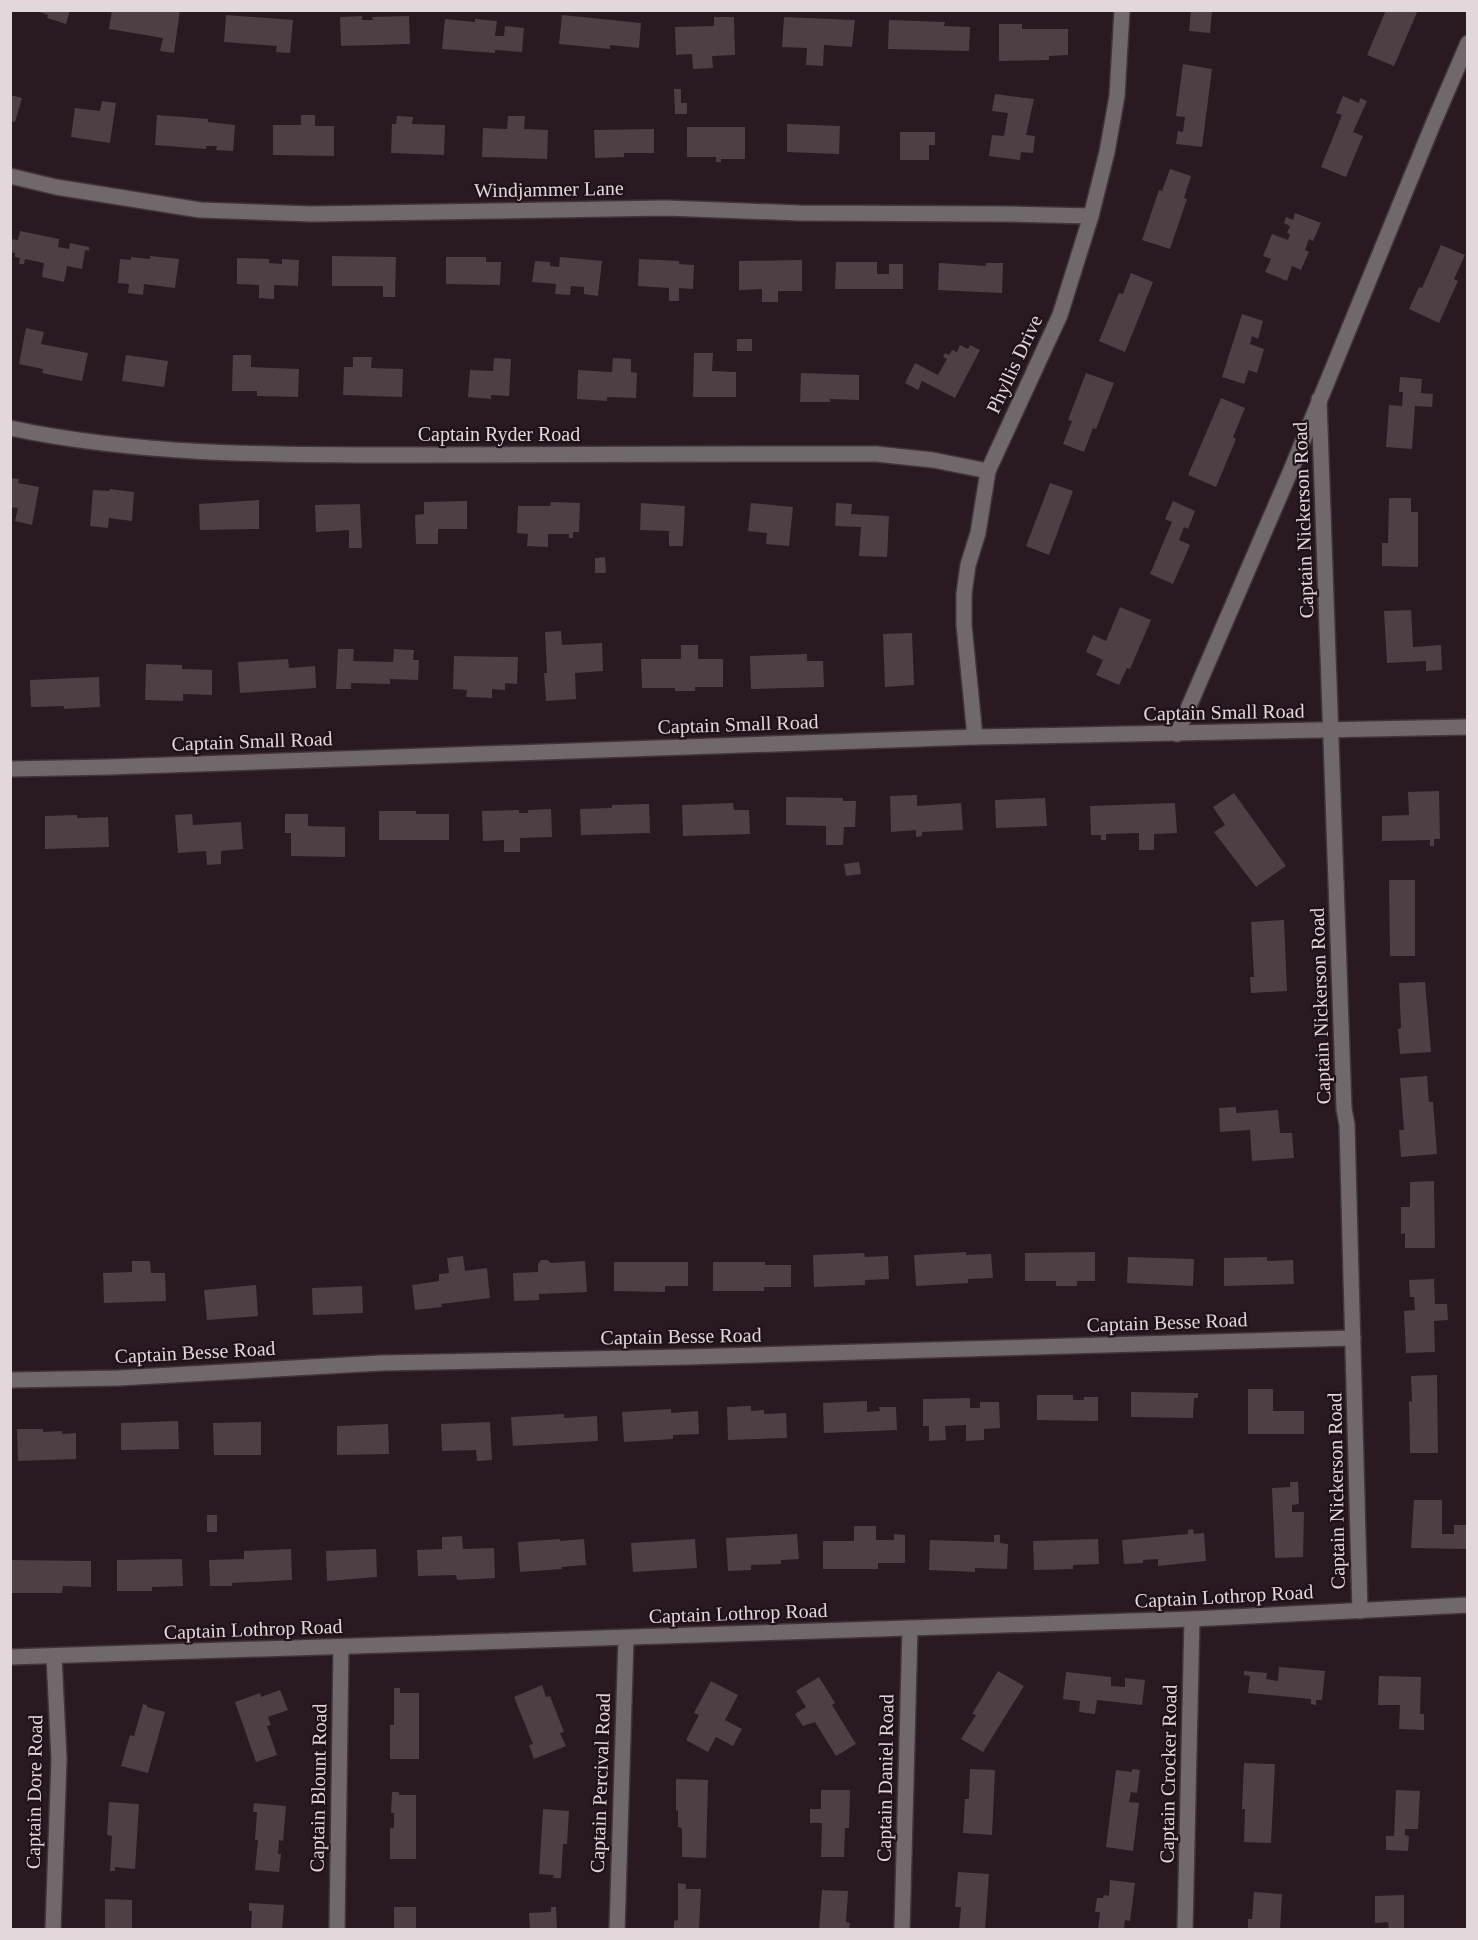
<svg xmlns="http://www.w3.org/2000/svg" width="1478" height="1940" viewBox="0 0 1478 1940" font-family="'Times New Roman',serif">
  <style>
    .building { fill: #4e3f45 }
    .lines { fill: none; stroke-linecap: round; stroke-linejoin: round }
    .minor-casing { stroke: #42353a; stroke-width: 18 }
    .minor { stroke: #70686b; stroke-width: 15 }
    .labels { text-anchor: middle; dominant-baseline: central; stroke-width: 4.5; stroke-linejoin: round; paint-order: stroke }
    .street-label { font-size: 20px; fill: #e2d8dc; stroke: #1e1117 }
  </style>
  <rect width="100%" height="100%" fill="#281a20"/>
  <g class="building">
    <polygon points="34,10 70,10 66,24 47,18 48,15"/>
    <polygon points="112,10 180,10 174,53 160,51 163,38 109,29"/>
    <polygon points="1191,10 1212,10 1210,33 1189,31"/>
    <polygon points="1386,10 1418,10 1394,66 1367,55"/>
    <polygon points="226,15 293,20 290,53 276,52 277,46 224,42"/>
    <polygon points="562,15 641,23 639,48 610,45 610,49 559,44"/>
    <polygon points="362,16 362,20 373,20 372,17 409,16 410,44 341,46 340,17"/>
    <polygon points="714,17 734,17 735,55 712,56 713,68 693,69 692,54 676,55 675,27 714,26"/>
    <polygon points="784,17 855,20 852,47 824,45 823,66 806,65 807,48 782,47"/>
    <polygon points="445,19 475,22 475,19 497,21 495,36 504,36 505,26 524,28 522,52 495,50 495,53 442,49"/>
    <polygon points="889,20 945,22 944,26 970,27 969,51 888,49"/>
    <polygon points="999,24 1022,24 1022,29 1068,29 1068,55 1049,56 1049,60 999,61"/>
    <polygon points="1183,64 1212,69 1202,147 1176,144 1178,131 1183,132 1185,117 1176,116"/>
    <polygon points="674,89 681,89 681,103 687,103 687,114 675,114"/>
    <polygon points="995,94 1034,99 1026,135 1035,136 1033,153 1021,152 1020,160 989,156 992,135 1004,136 1008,113 992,111"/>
    <polygon points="10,95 22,98 15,122 10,121"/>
    <polygon points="1343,96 1359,103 1360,98 1367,101 1353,132 1363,136 1346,177 1321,167 1342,115 1336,113"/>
    <polygon points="102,101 116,103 110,143 71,137 75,108 100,111"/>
    <polygon points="157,115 208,119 208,122 235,125 233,151 216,150 217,146 206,146 206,149 155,145"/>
    <polygon points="301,115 315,115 315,126 334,126 334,156 273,155 273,125 301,125"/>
    <polygon points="397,116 413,117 412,124 445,125 444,155 391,153 392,124 396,124"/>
    <polygon points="508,116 525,116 524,129 548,130 547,159 482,157 483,128 507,129"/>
    <polygon points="787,124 840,126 839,154 787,152"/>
    <polygon points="687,127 745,127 745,159 721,159 721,162 716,162 716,157 687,157"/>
    <polygon points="654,129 654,153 624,153 624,157 595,158 594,130"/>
    <polygon points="900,132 935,132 935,145 929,145 929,160 900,160"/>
    <polygon points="1170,169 1191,176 1184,198 1187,199 1170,249 1142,240 1159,190 1162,191"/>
    <polygon points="1295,213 1321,223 1313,241 1309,239 1305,250 1309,252 1301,270 1292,266 1287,281 1265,272 1271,259 1263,256 1272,234 1288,240 1290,234 1287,233 1290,226 1284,223 1286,217 1293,220"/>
    <polygon points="20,231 59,239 58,247 69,249 70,243 89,247 89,251 85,250 82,269 67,266 64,282 42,277 44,263 25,259 24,264 19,264 20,258 15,257 15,253 10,252 10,239 18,240"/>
    <polygon points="1441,245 1465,255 1454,279 1458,281 1439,323 1409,309 1419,287 1422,288"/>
    <polygon points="150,256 179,259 175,288 144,284 143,295 128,293 129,284 118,283 120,259 131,260 131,257 150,259"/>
    <polygon points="332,256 396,257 395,297 383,297 383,286 332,286"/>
    <polygon points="446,257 486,257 486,262 501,262 500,285 446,284"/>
    <polygon points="560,257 602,261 598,296 584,294 584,287 571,286 570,295 555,294 556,284 532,282 535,261 550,262 550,266 559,267"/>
    <polygon points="237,258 269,259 269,263 282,264 282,259 299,260 298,286 274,285 274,299 259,298 259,285 237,284"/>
    <polygon points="639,259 679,261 679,264 694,265 693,289 679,288 679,301 669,301 669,288 638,286"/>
    <polygon points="802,260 802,291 778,291 778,302 762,302 762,289 739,290 739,261"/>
    <polygon points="836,262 877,262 877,274 889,274 889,264 903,264 903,289 835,289"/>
    <polygon points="939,263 986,266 986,263 1003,263 1002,293 938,290"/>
    <polygon points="1131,273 1153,282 1125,352 1099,341 1119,293 1123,294"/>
    <polygon points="1242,314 1263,321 1258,339 1252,336 1250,344 1264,349 1257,373 1249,370 1244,384 1222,377"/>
    <polygon points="26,328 44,332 41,344 88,353 82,381 42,373 43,369 19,364"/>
    <rect x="737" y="339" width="15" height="12"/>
    <polygon points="960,345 968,349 970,345 980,350 955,398 922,381 918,390 905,383 915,363 938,375 947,359 943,357 945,353 949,355 952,350 957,352"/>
    <polygon points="694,353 713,353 712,371 736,372 736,397 693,397"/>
    <polygon points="126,355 168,361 164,387 122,381"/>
    <polygon points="233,355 251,355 251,367 299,369 298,397 257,396 257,391 232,391"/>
    <polygon points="353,357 372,357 371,368 403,369 402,397 343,395 344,367 353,367"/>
    <polygon points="494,358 511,359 509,396 491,395 491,399 468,397 470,370 493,371"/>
    <polygon points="613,358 631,359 631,372 637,373 636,398 607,397 607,401 577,399 578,370 612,372"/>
    <polygon points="801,373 859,375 859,400 830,399 830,402 800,402"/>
    <polygon points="1086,373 1114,383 1096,429 1093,428 1084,452 1063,444 1072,421 1068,420"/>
    <polygon points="1400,377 1422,379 1421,393 1433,394 1432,407 1415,406 1412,449 1386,447 1389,405 1402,406 1403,392 1399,392"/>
    <polygon points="1221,398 1245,408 1233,437 1236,439 1216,487 1188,475"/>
    <polygon points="10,478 19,479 18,483 39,487 32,525 15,521 18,508 10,507"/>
    <polygon points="1050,483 1073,491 1049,555 1026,546"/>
    <polygon points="110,489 134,492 132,521 109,518 108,528 90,526 93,490 109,491"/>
    <polygon points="1389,498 1411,498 1411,512 1418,512 1418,567 1382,566 1382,543 1388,543"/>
    <polygon points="259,500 259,529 200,530 199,504"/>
    <polygon points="467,501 467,529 438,529 438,544 416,544 415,515 424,514 424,502"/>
    <polygon points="1173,501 1195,511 1188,529 1184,527 1179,540 1190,545 1173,584 1150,574 1172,522 1165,519"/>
    <polygon points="551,502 580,503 579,532 573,532 573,538 569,538 569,534 548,534 548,547 527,546 528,534 517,533 518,506 550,506"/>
    <polygon points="641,503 685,506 683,546 669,546 669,531 640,530"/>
    <polygon points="751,503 793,507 789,546 766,544 767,533 748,531"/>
    <polygon points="836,503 852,504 851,514 889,516 887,557 859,556 861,527 835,526"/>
    <polygon points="360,504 362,548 349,548 349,530 316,532 315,505"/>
    <polygon points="605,557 606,573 595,573 595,558"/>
    <polygon points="1120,607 1151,620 1130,669 1127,668 1119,685 1096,675 1103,660 1086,652 1093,635 1106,641"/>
    <polygon points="1411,610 1413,647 1441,645 1442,670 1426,671 1426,661 1387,663 1384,611"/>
    <polygon points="561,631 562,645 602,643 603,671 575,673 576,699 546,701 544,673 547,673 545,632"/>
    <polygon points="912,633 914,685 885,687 883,634"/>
    <polygon points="681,645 698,645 698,659 723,659 723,687 695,687 695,691 675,691 675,688 642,688 641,659 681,659"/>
    <polygon points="338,649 354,649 353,661 393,662 394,649 414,650 413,660 419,660 418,680 390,679 390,684 351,683 351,689 336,689"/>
    <polygon points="807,654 807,661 823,661 824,687 751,689 750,656"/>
    <polygon points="454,656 518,657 517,684 505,683 505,690 492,689 492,698 466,697 467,690 453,689"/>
    <polygon points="288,659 289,668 315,666 316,688 240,693 238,662"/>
    <polygon points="146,664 182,665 182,669 212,670 212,695 183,694 183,701 145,700"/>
    <polygon points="99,677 100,707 64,709 64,706 31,707 30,680"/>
    <polygon points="1439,791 1440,839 1434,839 1434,846 1430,846 1430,840 1382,841 1382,816 1409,815 1408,792"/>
    <polygon points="1234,793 1286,866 1256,887 1214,832 1225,825 1213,807"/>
    <polygon points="917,795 917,806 961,803 963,830 922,832 922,836 916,837 916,830 891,832 890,796"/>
    <polygon points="786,797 843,798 843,801 856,801 855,827 844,827 843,845 826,845 826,826 786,825"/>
    <polygon points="1045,798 1047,826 996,828 995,800"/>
    <polygon points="733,803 734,810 749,810 750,834 683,836 682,805"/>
    <polygon points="1175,803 1177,833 1154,834 1154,850 1139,850 1139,833 1106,834 1106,840 1101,840 1101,835 1091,835 1090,806"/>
    <polygon points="649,804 650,833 581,835 580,809 612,808 612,805"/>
    <polygon points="551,809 552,837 520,838 520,852 504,852 504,840 483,841 482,811 519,810 519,813 528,813 528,810"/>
    <polygon points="379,811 416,811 416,814 449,814 449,840 379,840"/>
    <polygon points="192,814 193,825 241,822 243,849 221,851 221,864 207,865 206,851 178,853 175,815"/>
    <polygon points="285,814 308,814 308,826 345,827 345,857 291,856 291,833 285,833"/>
    <polygon points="77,815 77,818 108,817 109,847 45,849 45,816"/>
    <polygon points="859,862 861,874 846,876 844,864"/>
    <polygon points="1389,880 1415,880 1415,956 1390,956"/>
    <polygon points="1284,920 1287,991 1251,993 1250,977 1254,977 1251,922"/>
    <polygon points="1425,982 1431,1052 1400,1054 1398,1029 1401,1028 1399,983"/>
    <polygon points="1427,1076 1429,1102 1433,1102 1437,1154 1401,1157 1399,1130 1404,1130 1400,1078"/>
    <polygon points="1236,1107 1236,1113 1278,1110 1280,1133 1292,1133 1294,1158 1252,1161 1250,1130 1220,1132 1219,1108"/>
    <polygon points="1434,1181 1435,1248 1405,1248 1405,1233 1401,1234 1401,1207 1410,1207 1410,1182"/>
    <polygon points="966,1252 966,1255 991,1254 993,1278 968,1279 968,1283 916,1286 914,1255"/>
    <polygon points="1095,1252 1095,1281 1077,1281 1077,1286 1056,1286 1056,1281 1025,1281 1025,1253"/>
    <polygon points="864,1253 865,1257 888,1256 889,1279 865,1280 865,1285 814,1287 813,1255"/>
    <polygon points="463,1256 465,1271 487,1268 490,1298 441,1304 442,1307 415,1310 412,1285 439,1281 439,1274 449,1273 447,1258"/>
    <polygon points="1128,1257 1194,1259 1193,1286 1127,1283"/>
    <polygon points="1267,1257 1267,1261 1293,1260 1294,1284 1224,1286 1224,1258"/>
    <polygon points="541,1260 547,1260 551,1263 585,1261 587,1292 539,1294 539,1300 514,1301 513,1273 538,1272 538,1264"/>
    <polygon points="132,1261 150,1261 151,1273 165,1273 166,1301 104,1303 103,1273 132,1272"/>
    <polygon points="614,1262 688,1262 688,1286 665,1286 665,1292 614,1291"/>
    <polygon points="713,1262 765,1262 765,1265 791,1265 791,1287 764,1287 764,1291 713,1291"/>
    <polygon points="1434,1279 1435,1304 1447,1304 1448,1320 1434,1321 1435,1352 1406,1353 1404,1311 1415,1310 1414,1297 1410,1297 1409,1280"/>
    <polygon points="256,1285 258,1316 207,1320 204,1290"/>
    <polygon points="362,1286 363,1313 313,1315 312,1288"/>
    <polygon points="1437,1375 1438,1453 1410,1453 1409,1401 1412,1402 1411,1376"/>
    <polygon points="1248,1389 1273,1389 1273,1411 1304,1411 1304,1434 1248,1434"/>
    <polygon points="1131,1392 1198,1393 1198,1398 1194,1398 1193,1418 1131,1417"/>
    <polygon points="1037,1395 1073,1395 1073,1400 1084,1400 1084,1397 1098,1397 1098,1421 1037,1420"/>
    <polygon points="970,1398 970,1408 980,1408 980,1402 999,1402 1000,1428 984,1429 984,1440 966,1441 966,1425 945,1426 946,1440 929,1441 929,1426 923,1426 923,1399"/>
    <polygon points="867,1401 867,1412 880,1411 879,1407 896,1407 897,1430 824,1433 823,1403"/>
    <polygon points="751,1406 751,1411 764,1410 764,1414 786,1413 787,1438 728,1440 727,1407"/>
    <polygon points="671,1409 671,1413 698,1411 699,1434 673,1435 673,1439 624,1442 622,1412"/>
    <polygon points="564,1414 564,1418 597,1416 598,1441 513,1446 511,1417"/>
    <polygon points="178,1421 179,1449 121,1450 121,1423"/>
    <polygon points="261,1422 261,1455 214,1455 213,1423"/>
    <polygon points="490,1422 492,1460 477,1461 476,1450 442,1451 441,1424"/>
    <polygon points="388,1424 389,1454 337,1455 337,1426"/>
    <polygon points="17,1429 43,1429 43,1432 62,1431 62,1434 76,1433 76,1459 18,1461"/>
    <polygon points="1290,1482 1298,1482 1299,1504 1292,1505 1292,1512 1304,1512 1303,1557 1275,1558 1272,1488 1290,1487"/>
    <polygon points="1414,1500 1442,1500 1442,1534 1454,1534 1454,1525 1468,1525 1468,1549 1411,1548"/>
    <rect x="207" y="1515" width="10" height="17"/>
    <polygon points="854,1526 876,1526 876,1540 894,1540 894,1534 905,1535 905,1563 878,1563 878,1569 823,1569 823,1541 854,1541"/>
    <polygon points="1193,1529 1194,1534 1204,1533 1206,1561 1158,1566 1158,1559 1143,1560 1143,1563 1124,1564 1122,1540 1188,1534 1188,1530"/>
    <polygon points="797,1534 799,1559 781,1560 781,1564 751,1565 751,1570 728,1571 726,1538"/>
    <polygon points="994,1535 1000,1535 1000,1543 1008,1544 1007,1569 975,1568 975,1572 929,1570 930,1540 994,1542"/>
    <polygon points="462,1536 463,1549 494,1548 495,1578 457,1580 456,1575 418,1576 417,1550 442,1549 442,1537"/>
    <polygon points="560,1539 560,1541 584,1539 586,1565 561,1567 562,1569 520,1572 518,1542"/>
    <polygon points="695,1539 697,1568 633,1572 631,1543"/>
    <polygon points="1098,1539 1099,1564 1073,1565 1073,1569 1034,1570 1033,1541"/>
    <polygon points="291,1549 292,1580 232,1583 232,1586 210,1586 209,1560 244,1559 244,1551"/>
    <polygon points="376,1549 377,1577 327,1581 326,1551"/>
    <polygon points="182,1559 183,1586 152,1587 152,1591 117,1591 117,1560"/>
    <polygon points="10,1560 91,1561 91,1587 63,1586 62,1593 10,1593"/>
    <polygon points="1279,1667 1325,1671 1322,1700 1316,1700 1316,1705 1311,1704 1311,1699 1248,1693 1250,1676 1244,1675 1244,1671 1267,1673 1266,1679 1278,1681"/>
    <polygon points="998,1671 1024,1686 983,1752 961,1739 976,1715 972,1714"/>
    <polygon points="1066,1672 1111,1677 1111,1686 1125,1687 1125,1678 1145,1680 1142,1705 1097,1700 1095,1714 1079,1712 1080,1701 1063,1699"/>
    <polygon points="1379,1676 1421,1677 1420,1714 1424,1714 1424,1730 1399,1729 1400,1705 1378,1705"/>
    <polygon points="819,1677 835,1703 832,1705 856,1744 836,1756 815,1722 803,1726 795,1714 806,1707 796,1691"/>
    <polygon points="711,1681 738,1695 725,1720 742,1729 733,1746 716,1737 708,1752 686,1740 699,1715 694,1713"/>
    <polygon points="542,1685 546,1697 550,1696 564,1732 560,1733 566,1746 534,1759 529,1745 533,1744 514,1697"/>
    <polygon points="394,1688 400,1688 400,1693 419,1693 419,1759 390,1759 390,1725 394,1725"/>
    <polygon points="280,1690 288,1710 268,1717 271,1725 267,1726 277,1755 256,1762 235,1702 260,1693 261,1697"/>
    <polygon points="143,1704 147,1705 147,1707 165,1712 148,1773 121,1766 130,1735 134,1736"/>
    <polygon points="1244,1763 1275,1764 1271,1843 1244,1842 1245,1809 1242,1809"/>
    <polygon points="970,1769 995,1770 992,1835 963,1833 965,1799 969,1799"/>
    <polygon points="1132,1769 1140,1770 1137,1793 1131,1792 1129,1802 1139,1803 1133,1851 1106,1847 1116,1770 1132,1772"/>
    <polygon points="676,1779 708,1780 706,1858 682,1857 682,1828 678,1827 678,1810 676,1811"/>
    <polygon points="821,1790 850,1790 849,1828 845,1828 844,1857 821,1857 822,1823 810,1823 810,1809 821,1809"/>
    <polygon points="1396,1790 1420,1791 1418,1829 1405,1829 1405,1835 1409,1836 1408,1851 1386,1850 1386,1836 1394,1836"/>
    <polygon points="392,1792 399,1792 399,1795 416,1795 416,1859 390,1859 390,1828 394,1828 394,1813 391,1813"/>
    <polygon points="109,1802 139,1804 135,1869 115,1867 115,1871 110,1871 112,1836 107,1835"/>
    <polygon points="254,1803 286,1806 283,1841 279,1840 278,1854 281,1854 279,1872 255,1870 258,1840 255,1840 257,1812 253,1812"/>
    <polygon points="543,1809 569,1811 567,1844 563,1844 561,1878 553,1878 554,1875 539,1874"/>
    <polygon points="958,1872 989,1874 985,1930 959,1930 961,1907 955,1907"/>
    <polygon points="1110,1880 1135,1883 1130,1921 1125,1920 1124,1930 1098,1930 1100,1912 1095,1912 1097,1898 1103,1898 1104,1895 1109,1896"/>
    <polygon points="678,1883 686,1884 686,1889 701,1889 699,1930 674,1930 674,1921 678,1920"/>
    <polygon points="822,1890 848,1891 846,1922 850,1923 849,1930 819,1930"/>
    <polygon points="1254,1892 1282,1894 1280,1930 1248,1930 1248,1919 1252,1919"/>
    <polygon points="1404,1895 1404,1930 1389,1930 1388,1922 1375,1923 1375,1896"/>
    <polygon points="105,1899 132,1900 132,1930 105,1930"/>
    <polygon points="249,1903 284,1905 282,1930 251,1930 252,1911 249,1911"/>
    <rect x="394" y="1907" width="22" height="23"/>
    <polygon points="551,1907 556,1907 557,1930 530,1930 529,1913 551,1912"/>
  </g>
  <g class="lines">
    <defs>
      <g id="minor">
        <polyline points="10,176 56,187 200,210 312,214 666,208 799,213 1004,214 1091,216"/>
        <polyline points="1319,399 1344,1109 1347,1125 1360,1611"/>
        <path d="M10 428C142 456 279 455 413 455 567 455 722 453 876 454L933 460 988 471"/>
        <polyline points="1177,734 1291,470 1433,124 1468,43"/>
        <polyline points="975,737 964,625 964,594 968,565 978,533 988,471 1060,315 1091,216 1107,152 1117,96 1122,10"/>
        <polyline points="10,769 109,767 975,737 1468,727"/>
        <polyline points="10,1380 119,1378 381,1363 687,1357 1353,1338"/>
        <polyline points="10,1657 1192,1619 1468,1605"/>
        <polyline points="53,1930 59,1759 54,1656"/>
        <polyline points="337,1930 341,1648"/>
        <polyline points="617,1930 626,1638"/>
        <polyline points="902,1930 910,1628"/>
        <polyline points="1185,1930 1192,1619"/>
      </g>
    </defs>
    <use href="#minor" class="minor-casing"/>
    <use href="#minor" class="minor"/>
  </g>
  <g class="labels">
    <g class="street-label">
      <text transform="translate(549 189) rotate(-1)">Windjammer Lane</text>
      <text transform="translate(1014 364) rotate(-65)">Phyllis Drive</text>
      <text x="499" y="434">Captain Ryder Road</text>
      <text transform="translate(1303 520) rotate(-92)">Captain Nickerson Road</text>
      <text transform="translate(1224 712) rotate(-1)">Captain Small Road</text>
      <text transform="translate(738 724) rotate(-2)">Captain Small Road</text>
      <text transform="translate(252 741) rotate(-2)">Captain Small Road</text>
      <text transform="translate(1320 1006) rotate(-92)">Captain Nickerson Road</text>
      <text transform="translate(1167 1322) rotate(-2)">Captain Besse Road</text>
      <text transform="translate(681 1336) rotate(-1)">Captain Besse Road</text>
      <text transform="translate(195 1352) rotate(-3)">Captain Besse Road</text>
      <text transform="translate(1336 1491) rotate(-91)">Captain Nickerson Road</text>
      <text transform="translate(1224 1596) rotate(-3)">Captain Lothrop Road</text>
      <text transform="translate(738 1613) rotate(-2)">Captain Lothrop Road</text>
      <text transform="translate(253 1629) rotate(-2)">Captain Lothrop Road</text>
      <text transform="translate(1168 1774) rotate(-89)">Captain Crocker Road</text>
      <text transform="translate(885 1778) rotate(-89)">Captain Daniel Road</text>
      <text transform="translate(600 1783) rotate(-88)">Captain Percival Road</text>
      <text transform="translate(318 1788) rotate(-89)">Captain Blount Road</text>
      <text transform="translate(34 1792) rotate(-89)">Captain Dore Road</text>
    </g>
  </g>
  <rect width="1478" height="1940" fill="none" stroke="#e2d8dc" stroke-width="24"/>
</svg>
